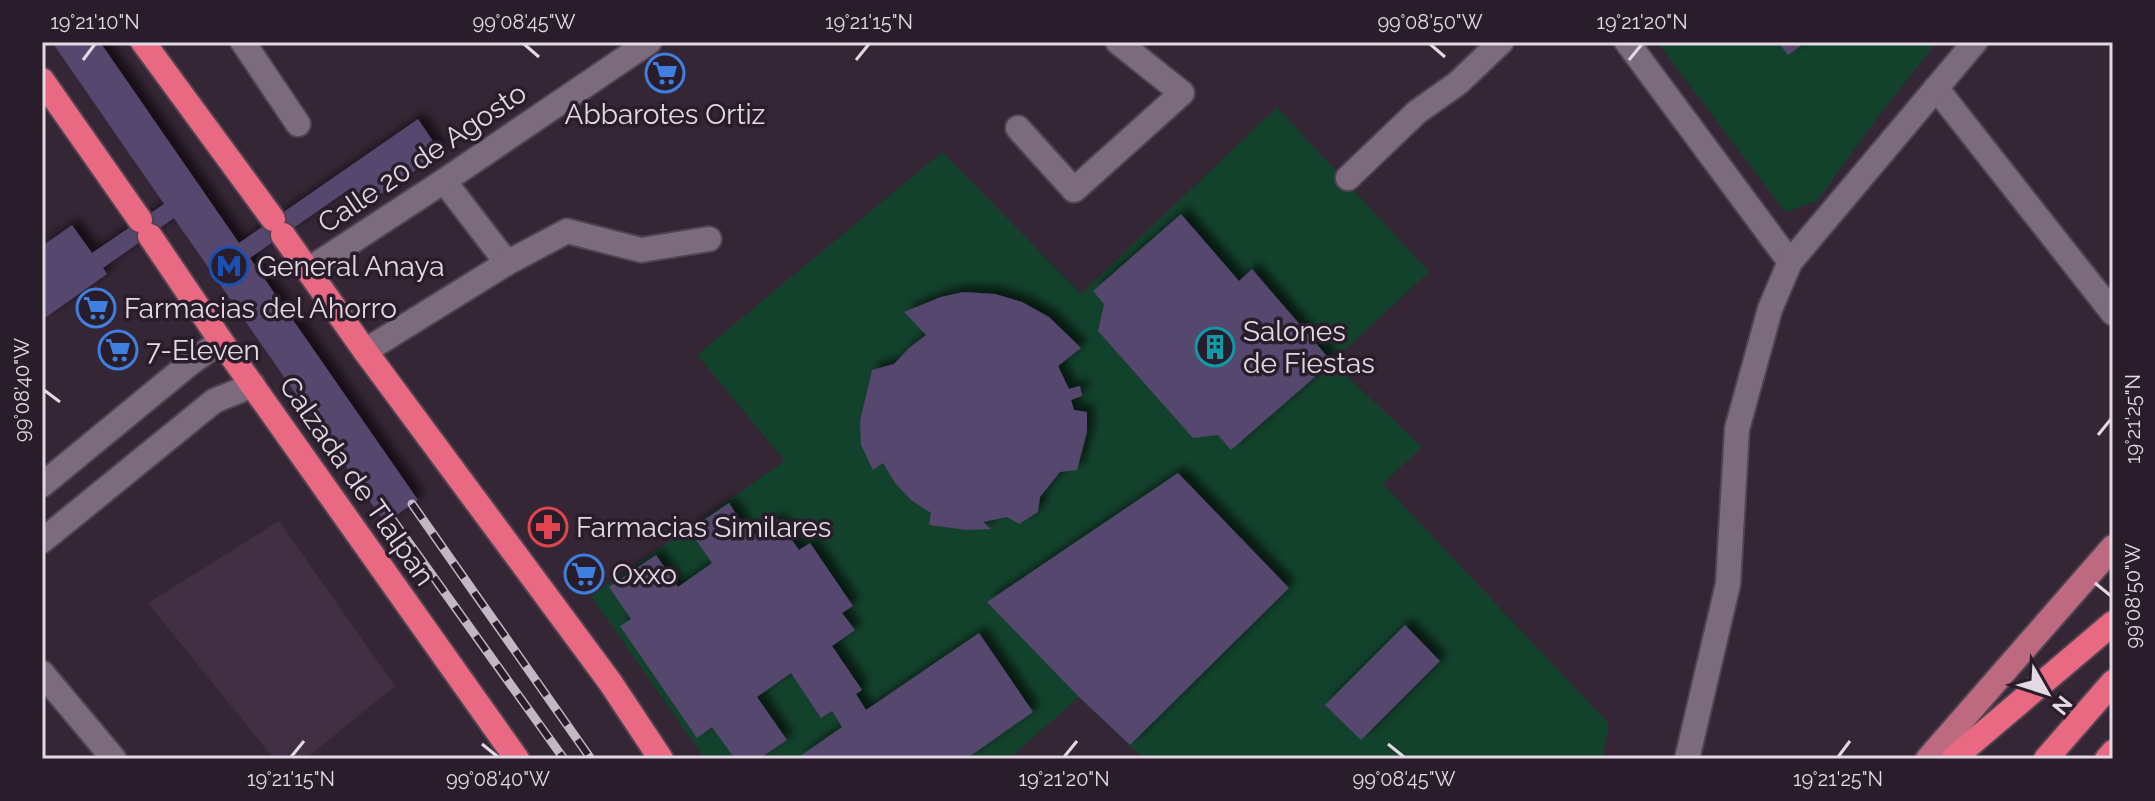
<svg xmlns="http://www.w3.org/2000/svg" width="2155" height="801" viewBox="0 0 2155 801" font-family="Raleway,sans-serif">
  <style>
    .built { fill: #422f43 }
    .green { fill: #13422c }
    .building { fill: #54466d; filter: url(#shadow) }
    .lines { fill: none; stroke-linecap: round; stroke-linejoin: round }
    .minor-casing { stroke: #4f4450; stroke-width: 28 }
    .major-casing { stroke: #4f4450; stroke-width: 28 }
    .highway-casing { stroke: #4f4450; stroke-width: 28 }
    .minor { stroke: #7c6b7d; stroke-width: 24 }
    .major { stroke: #bd6a81; stroke-width: 24 }
    .highway { stroke: #e96983; stroke-width: 24 }
    .rail-casing { stroke: #c2b8c3; stroke-width: 9 }
    .rail { stroke: #2a1d2b; stroke-width: 6; stroke-dasharray: 18; stroke-linecap: butt }
    .ticks { fill: none; stroke: #e2d9e3; stroke-width: 3 }
    .labels { text-anchor: middle; dominant-baseline: central; stroke-width: 7; stroke-linejoin: round; paint-order: stroke }
    .poi-label { font-size: 28px; fill: #e2d9e3; stroke: #2a1d2b; text-anchor: start }
    .street-label { font-size: 28px; fill: #e2d9e3; stroke: #2a1d2b }
    .neatline { fill: none; stroke: #e2d9e3; stroke-width: 3 }
    .ticks-label { font-size: 20px; text-anchor: middle; fill: #e2d9e3 }
  </style>
  <defs>
    <filter id="shadow"><feDropShadow dx="7" dy="-7" stdDeviation="4" flood-color="#0009"/></filter>
  </defs>
  <rect width="100%" height="100%" fill="#352635"/>
  <polygon class="built" points="279,521 395,686 305,759 274,759 148,603"/>
  <g class="green">
    <polygon points="1657,42 1937,42 1880,114 1817,201 1785,212"/>
    <polygon points="1277,107 1429,272 1332,362 1422,447 1383,484 1609,724 1602,759 1144,759 1079,697 1009,759 705,759 591,596 785,461 697,355 942,152 1081,294"/>
  </g>
  <g class="building">
    <polygon points="52,42 100,42 239,243 418,119 441,153 363,206 351,188 250,258 418,500 385,523 174,218 103,268 107,274 42,320 42,246 72,225 92,253 164,204"/>
    <polygon points="1778,42 1806,42 1788,55"/>
    <polygon points="1181,214 1239,281 1252,269 1332,362 1231,450 1218,435 1193,438 1098,331 1104,304 1093,291"/>
    <polygon points="963,292 995,294 1022,302 1049,317 1081,348 1058,366 1069,389 1080,386 1082,396 1071,400 1074,410 1087,412 1087,432 1077,470 1060,472 1040,497 1038,512 1019,524 1007,517 983,522 991,529 967,530 929,525 931,513 911,500 895,483 883,463 873,470 861,445 860,421 872,370 894,364 909,348 926,335 904,312 941,297"/>
    <polygon points="1178,473 1289,588 1130,745 1079,697 987,602"/>
    <polygon points="729,503 751,537 777,519 799,550 810,543 853,606 842,613 855,630 832,646 862,690 856,694 866,710 979,633 1033,712 966,759 796,759 842,727 832,711 821,718 791,673 757,697 787,740 759,759 735,759 712,727 697,738 620,626 631,619 609,587 656,555 678,587 712,563 689,530"/>
    <polygon points="1405,625 1440,661 1361,740 1325,705"/>
  </g>
  <g class="lines">
    <defs>
      <g id="minor">
        <polyline points="243,42 298,124"/>
        <polyline points="1627,42 1790,262"/>
        <polyline points="1936,88 2113,313"/>
        <polyline points="1018,128 1074,190 1182,93 1118,42"/>
        <polyline points="1348,178 1417,112 1458,83 1501,42"/>
        <polyline points="444,181 507,263"/>
        <polyline points="308,270 444,181 649,42"/>
        <polyline points="365,351 507,263 567,231 641,250 709,239"/>
        <polyline points="42,485 189,364 221,341"/>
        <polyline points="42,541 214,401 253,385"/>
        <polyline points="42,673 114,759"/>
        <polyline points="1687,759 1728,584 1737,429 1770,309 1790,262 1975,42"/>
      </g>
      <polyline id="major" points="1928,759 2113,547"/>
      <g id="highway">
        <polyline points="143,42 273,219"/>
        <polyline points="42,80 140,220"/>
        <polyline points="283,235 365,351 610,682 661,759"/>
        <polyline points="150,236 221,341 517,759"/>
        <polyline points="1953,759 2113,623"/>
        <polyline points="2046,759 2113,682"/>
        <polyline points="2107,759 2113,752"/>
      </g>
    </defs>
    <use href="#minor" class="minor-casing"/>
    <use href="#major" class="major-casing"/>
    <use href="#highway" class="highway-casing"/>
    <use href="#minor" class="minor"/>
    <use href="#major" class="major"/>
    <use href="#highway" class="highway"/>
    <defs>
      <g id="rail">
        <polyline points="412,504 591,759"/>
        <polyline points="392,519 564,759"/>
      </g>
    </defs>
    <use href="#rail" class="rail-casing"/>
    <use href="#rail" class="rail"/>
  </g>
  <path class="ticks" d="M524 44 539 57M1430 44 1445 57M83 60 95 44M856 60 869 44M1629 60 1642 44M44 390 60 402M2098 435 2111 419M2095 583 2111 596M482 744 498 757M1388 744 1404 757M291 757 304 741M1064 757 1077 741M1838 757 1850 741"/>
  <defs>
    <symbol id="supermarket-ring" viewBox="-11 -11 22 22"><circle r="9.5" fill="#2a1d2b" stroke="#3f7fe0" stroke-width="1.5"/><path d="M-6-5.5h2.5l.6 2H6L4.5 2H-2.5L-4.4-4H-6ZM-1.5 3.2a1.3 1.3 0 1 0 .1 0ZM3 3.2a1.3 1.3 0 1 0 .1 0Z" fill="#3f7fe0"/></symbol>
    <symbol id="metro-ring" viewBox="-11 -11 22 22"><circle r="9.5" fill="#2a1d2b" stroke="#1a4fb4" stroke-width="1.5"/><path d="M-5.5 5V-5H-3L0 0L3-5H5.5V5H3V-.5L0 4L-3-.5V5Z" fill="#1a4fb4"/></symbol>
    <symbol id="building-ring" viewBox="-11 -11 22 22"><circle r="9.5" fill="#2a1d2b" stroke="#0f9aa8" stroke-width="1.5"/><path d="M-4-6H4V6H1V3H-1V6H-4ZM-2.5-4.3h1.7v1.8h-1.7ZM.8-4.3h1.7v1.8H.8ZM-2.5-1h1.7V.8h-1.7ZM.8-1h1.7V.8H.8Z" fill="#0f9aa8"/></symbol>
    <symbol id="pharmacy-ring" viewBox="-11 -11 22 22"><circle r="9.5" fill="#2a1d2b" stroke="#e0444e" stroke-width="1.5"/><path d="M-2-6h4v4h4v4h-4v4h-4v-4h-4v-4h4Z" fill="#e0444e"/></symbol>
  </defs>
  <g fill-rule="evenodd">
    <use href="#supermarket-ring" x="643" y="51" width="44" height="44"/>
    <use href="#metro-ring" x="207" y="244" width="44" height="44"/>
    <use href="#supermarket-ring" x="74" y="286" width="44" height="44"/>
    <use href="#building-ring" x="1193" y="325" width="44" height="44"/>
    <use href="#supermarket-ring" x="96" y="328" width="44" height="44"/>
    <use href="#pharmacy-ring" x="526" y="505" width="44" height="44"/>
    <use href="#supermarket-ring" x="562" y="552" width="44" height="44"/>
  </g>
  <g class="labels">
    <g class="poi-label">
      <text x="665" y="114" text-anchor="middle">Abbarotes Ortiz</text>
      <text x="257" y="266">General Anaya</text>
      <text x="124" y="308">Farmacias del Ahorro</text>
      <text x="1243" y="331">Salones<tspan x="1243" dy="32">de Fiestas</tspan></text>
      <text x="146" y="350">7-Eleven</text>
      <text x="576" y="527">Farmacias Similares</text>
      <text x="612" y="574">Oxxo</text>
    </g>
    <g class="street-label">
      <text transform="translate(422 158) rotate(-34)">Calle 20 de Agosto</text>
      <text transform="translate(357 481) rotate(55)">Calzada de Tlalpan</text>
    </g>
  </g>
  <rect width="2155" height="801" fill="none" stroke="#2a1d2b" stroke-width="88"/>
  <g transform="translate(2047 693) rotate(129)" stroke="#2a1d2b" stroke-width="6" paint-order="stroke">
  <path d="M0-6L14 30L0 20L-14 30Z" fill="#e2d9e3"/>
  <text y="-12" font-size="22" font-weight="bold" text-anchor="middle" fill="#e2d9e3">N</text>
  </g>
  <rect x="44" y="44" width="2067" height="713" class="neatline"/>
  <g class="ticks-label">
    <text x="95" y="29">19°21'10"N</text>
    <text x="524" y="29">99°08'45"W</text>
    <text x="869" y="29">19°21'15"N</text>
    <text x="1430" y="29">99°08'50"W</text>
    <text x="1642" y="29">19°21'20"N</text>
    <text transform="translate(22 390) rotate(-90)" y="7">99°08'40"W</text>
    <text transform="translate(2133 419) rotate(-90)" y="7">19°21'25"N</text>
    <text transform="translate(2133 596) rotate(-90)" y="7">99°08'50"W</text>
    <text x="291" y="786">19°21'15"N</text>
    <text x="498" y="786">99°08'40"W</text>
    <text x="1064" y="786">19°21'20"N</text>
    <text x="1404" y="786">99°08'45"W</text>
    <text x="1838" y="786">19°21'25"N</text>
  </g>
</svg>
